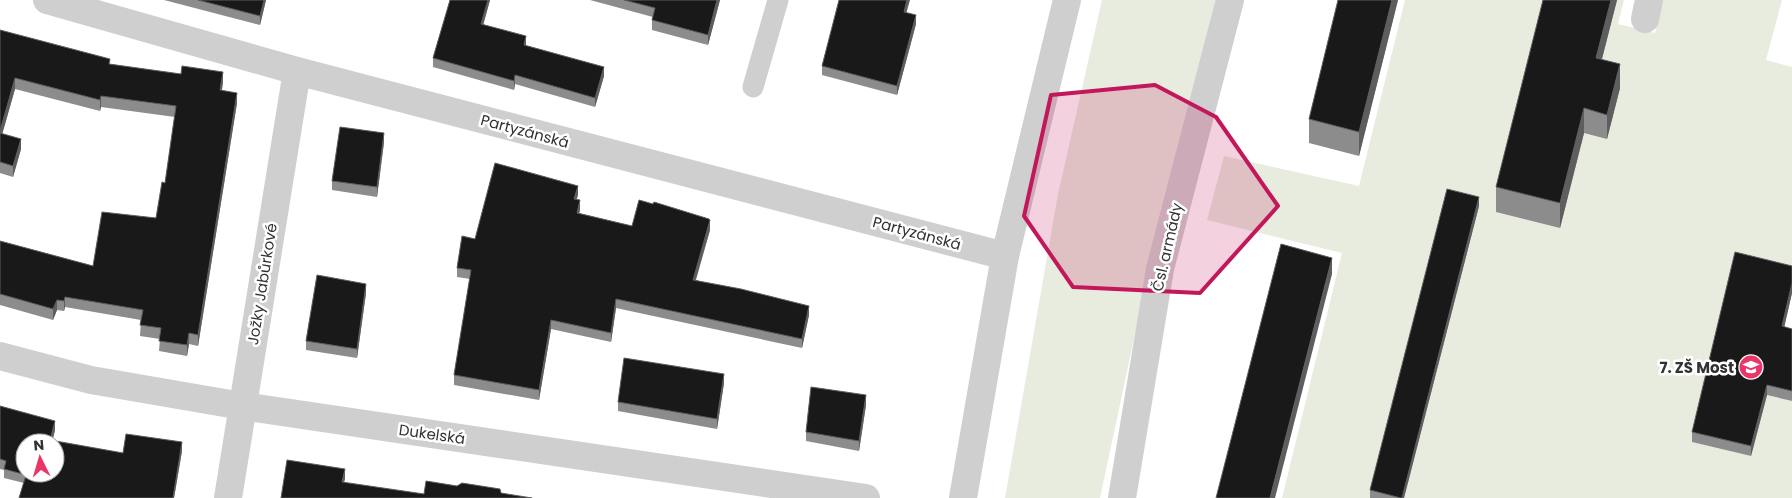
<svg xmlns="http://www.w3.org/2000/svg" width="1792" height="498" viewBox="0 0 1792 498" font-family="Poppins,sans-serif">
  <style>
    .green { fill: #e8ecde }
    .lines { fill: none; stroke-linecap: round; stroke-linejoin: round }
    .service { stroke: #cfcfcf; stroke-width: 21 }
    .minor { stroke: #cfcfcf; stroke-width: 28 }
    .tertiary { stroke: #cfcfcf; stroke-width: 28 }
    .wall { fill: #8c8c8c }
    .shaded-wall { fill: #5e5e5e }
    .building { fill: #191919; stroke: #5e5e5e; fill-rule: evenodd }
    .marked { fill: #c2185b; fill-opacity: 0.2; stroke: #c2185b; stroke-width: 4; stroke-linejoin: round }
    .labels { text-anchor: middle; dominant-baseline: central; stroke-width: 5; stroke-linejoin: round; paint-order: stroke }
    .street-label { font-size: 15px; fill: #323232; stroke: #fff }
    .poi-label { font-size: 15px; font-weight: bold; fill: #323232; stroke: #fff; text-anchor: end }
  </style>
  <rect width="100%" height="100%" fill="#fff"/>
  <g class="green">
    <polygon points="1102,0 1216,0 1150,264 1100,498 1005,498 1058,194"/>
    <polygon points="1405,0 1624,0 1618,24 1655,33 1663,0 1782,0 1766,60 1792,67 1792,276 1692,442 1751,456 1767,395 1792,401 1792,498 1404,498 1478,206 1370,498 1282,498 1342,253 1207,220 1224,156 1359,186"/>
  </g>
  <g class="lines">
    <polyline class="service" points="753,87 778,0"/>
    <g class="minor">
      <polyline points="47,0 297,71 1005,256"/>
      <polyline points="1645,19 1649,0"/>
      <polyline points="0,356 91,380 242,406 866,498"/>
      <polyline points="228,498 297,71"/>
      <polyline points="1122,498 1160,269 1230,0"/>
    </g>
    <polyline class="tertiary" points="963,498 1005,256 1067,0"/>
  </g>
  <g class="wall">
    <polygon points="164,0 266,0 260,25"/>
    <polygon points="450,0 490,0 483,25 526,46 604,76 595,107 515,84 514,90 433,67 433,58"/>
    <polygon points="590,0 720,0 708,45 652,30 652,20 653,17"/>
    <polygon points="1398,0 1359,156 1309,143 1309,119"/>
    <polygon points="1543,0 1617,0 1602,59 1620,88 1607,139 1584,133 1560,228 1496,212 1496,187"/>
    <polygon points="906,13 916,24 897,95 822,75 822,66"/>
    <polygon points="0,30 110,64 223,82 222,90 237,103 198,346 189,344 187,356 159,351 160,339 140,336 141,320 65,307 64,311 57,310 53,320 0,305 0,241 93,266 156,218 165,183 175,117 101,107 100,111 15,89 2,134 21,149 13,177 0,173"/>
    <polygon points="384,142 377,197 332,190 332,181"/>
    <polygon points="578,195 576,200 580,210 579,213 632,226 710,230 696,280 809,315 802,348 616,308 611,342 551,329 539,400 454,385 454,375 470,279 457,277 457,268 475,239"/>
    <polygon points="1479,206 1404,498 1370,498 1370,490"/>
    <polygon points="1792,266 1792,293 1784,327 1792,329 1792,401 1767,395 1751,456 1692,442 1692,432"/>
    <polygon points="366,293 357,358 306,350 306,341"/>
    <polygon points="724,383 717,429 618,411 618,402"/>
    <polygon points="866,405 859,451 806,441 806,432"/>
    <polygon points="0,406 55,430 52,441 123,453 182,451 174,498 19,498 24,483 4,478 4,470 0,469"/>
  </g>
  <g class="shaded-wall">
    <polygon points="264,0 266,0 260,25 260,16"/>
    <polygon points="488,0 490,0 481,33 481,24"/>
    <polygon points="717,0 720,0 708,45 708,35"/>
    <polygon points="907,0 910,0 904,21 904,12"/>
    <polygon points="1392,0 1398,0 1359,156 1359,132"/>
    <polygon points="1611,0 1617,0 1596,82 1596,58"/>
    <polygon points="916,15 916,24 897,95 897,86"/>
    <polygon points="526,36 526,45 524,45"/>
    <polygon points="1620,64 1620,88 1607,139 1607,115"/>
    <polygon points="604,67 604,76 595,107 595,98"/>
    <polygon points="223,72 223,82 220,101 220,90"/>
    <polygon points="515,75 515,84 514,90 514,81"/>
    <polygon points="15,78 15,89 0,142 0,131"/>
    <polygon points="237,93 237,103 198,346 198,335"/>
    <polygon points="101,96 101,107 100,111 100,100"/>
    <polygon points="1584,108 1584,133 1560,228 1560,203"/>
    <polygon points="384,133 384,142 377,197 377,187"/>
    <polygon points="21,139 21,149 13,177 13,166"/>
    <polygon points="578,186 578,195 574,208 574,199"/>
    <polygon points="1479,197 1479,206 1404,498 1402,498"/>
    <polygon points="580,200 580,210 577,222 577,213"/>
    <polygon points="710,220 710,230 693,289 693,280"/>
    <polygon points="1332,258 1332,274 1275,498 1270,498"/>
    <polygon points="1792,283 1792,293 1782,337 1782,326"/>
    <polygon points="366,284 366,293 357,358 357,349"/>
    <polygon points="65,297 65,307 64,311 64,301"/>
    <polygon points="616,299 616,308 611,342 611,333"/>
    <polygon points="57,300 57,310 53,320 53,309"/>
    <polygon points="809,306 809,315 802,348 802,339"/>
    <polygon points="551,320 551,329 539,400 539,390"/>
    <polygon points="189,333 189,344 187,356 187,345"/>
    <polygon points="724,374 724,383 717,429 717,419"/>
    <polygon points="1767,385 1767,395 1751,456 1751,446"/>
    <polygon points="866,395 866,405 859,451 859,441"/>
    <polygon points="55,421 55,430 52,443 50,440"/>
    <polygon points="182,442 182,451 174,498 173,498"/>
    <polygon points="345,469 345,479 342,491 342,482"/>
  </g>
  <g class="building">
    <polygon points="198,0 264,0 260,16"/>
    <polygon points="450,0 488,0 481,24 526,36 524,45 604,67 595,98 515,75 514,81 433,58"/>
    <polygon points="624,0 717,0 708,35 652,20 655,8"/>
    <polygon points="839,0 907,0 904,12 916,15 897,86 822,66"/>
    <polygon points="1338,0 1392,0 1359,132 1309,119"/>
    <polygon points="1543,0 1611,0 1596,58 1620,64 1607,115 1584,108 1560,203 1496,187"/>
    <polygon points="0,30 110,59 109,64 181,74 182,66 223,72 220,90 237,93 198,335 189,333 187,345 159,341 161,328 140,325 143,310 65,297 64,301 57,300 53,309 0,294 0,241 93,266 102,212 156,218 162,182 165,183 176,106 101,96 100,100 15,78 0,131"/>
    <polygon points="340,127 384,133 377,187 332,181"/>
    <polygon points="0,133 21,139 13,166 0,162"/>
    <polygon points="495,163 578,186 574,199 580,200 577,213 632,226 639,200 653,204 654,202 709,219 710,220 693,280 741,289 809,306 802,339 616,299 611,333 551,320 539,390 454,375 471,270 457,268 462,236 475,239"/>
    <polygon points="1447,189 1479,197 1402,498 1401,498 1370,490"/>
    <polygon points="1281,244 1332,258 1270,498 1216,498"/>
    <polygon points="1735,252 1792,266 1792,283 1782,326 1792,329 1792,391 1767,385 1751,446 1692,432"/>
    <polygon points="317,275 366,284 357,349 306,341"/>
    <polygon points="624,358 724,374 717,419 618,402"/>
    <polygon points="811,387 866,395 859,441 806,432"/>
    <path d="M0 406 55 421 50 440 123 453 126 434 182 442 173 498H19L26 475 4 469 6 461 0 459ZM25 443H55V473H25Z"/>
    <polygon points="287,460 345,469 342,482 424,494 426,481 457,486 462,483 500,489 501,493 532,498 281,498"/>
  </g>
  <path class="marked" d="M1155 85 1216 117 1278 206 1200 293 1073 287 1024 216 1051 95Z"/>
  <defs>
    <symbol id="school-disc" viewBox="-11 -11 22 22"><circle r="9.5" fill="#e93568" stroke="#fff"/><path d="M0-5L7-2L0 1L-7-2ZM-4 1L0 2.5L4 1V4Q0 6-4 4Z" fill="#fff"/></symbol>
  </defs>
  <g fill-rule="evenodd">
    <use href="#school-disc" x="1737" y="353" width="28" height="28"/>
  </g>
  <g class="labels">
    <g class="street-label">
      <text transform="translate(525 131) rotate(15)">Partyzánská</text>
      <text transform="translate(917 233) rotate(15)">Partyzánská</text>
      <text transform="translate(1167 247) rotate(-77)">Čsl. armády</text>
      <text transform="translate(262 284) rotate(-81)">Jožky Jabůrkové</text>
      <text transform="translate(432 434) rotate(8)">Dukelská</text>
    </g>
    <g class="poi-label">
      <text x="1734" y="367">7. ZŠ Most</text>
    </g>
  </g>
  <g transform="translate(40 458) rotate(355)"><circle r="24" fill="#ffffff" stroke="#adadad"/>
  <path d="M0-4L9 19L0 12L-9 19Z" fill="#e93568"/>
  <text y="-8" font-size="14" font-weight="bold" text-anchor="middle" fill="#323232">N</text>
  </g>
</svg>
